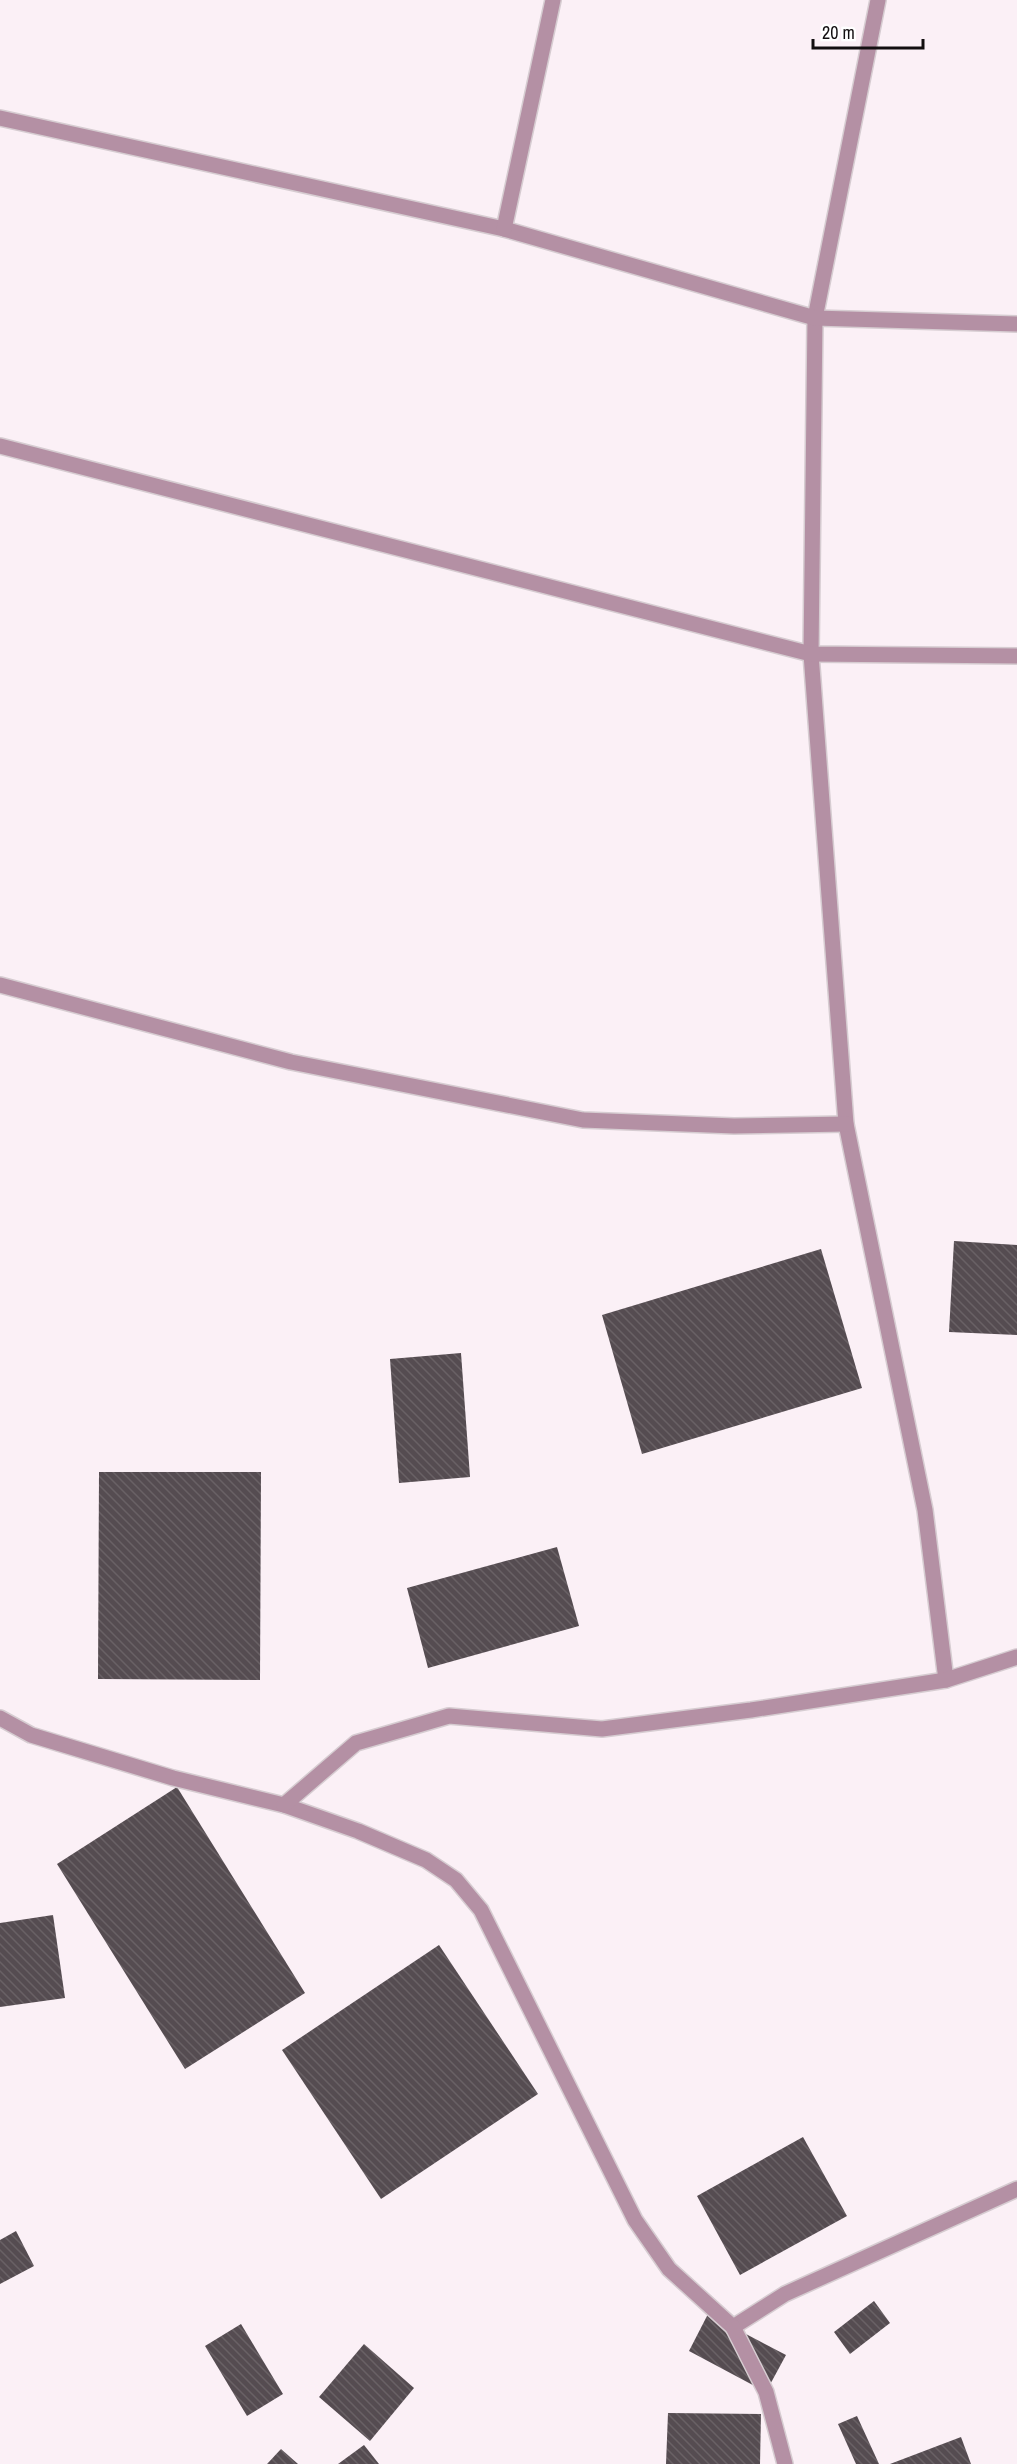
<svg xmlns="http://www.w3.org/2000/svg" width="1017" height="2464" viewBox="0 0 1017 2464" font-family="'Archivo Narrow',sans-serif">
  <style>
    .building { fill: url(#building-back-hatch) }
    .lines { fill: none; stroke-linecap: round; stroke-linejoin: round }
    .minor-casing { stroke: #d6ccd1; stroke-width: 18 }
    .minor { stroke: #b490a4; stroke-width: 15 }
  </style>
  <defs>
    <pattern id="building-back-hatch" width="6" height="6" patternUnits="userSpaceOnUse" patternTransform="scale(1.5)"><rect width="6" height="6" fill="#554c51"/><path d="M-1 5l2 2M0 0l6 6M5-1l2 2" fill="none" stroke="#696165"/></pattern>
  </defs>
  <rect width="100%" height="100%" fill="#fbf0f6"/>
  <g class="building">
    <polygon points="954,1241 1017,1245 1017,1335 949,1332"/>
    <polygon points="821,1249 862,1388 642,1454 602,1315"/>
    <polygon points="461,1353 470,1477 399,1483 390,1359"/>
    <polygon points="99,1472 261,1472 260,1680 98,1679"/>
    <polygon points="557,1547 579,1626 428,1668 407,1588"/>
    <polygon points="177,1787 305,1993 185,2069 57,1864"/>
    <polygon points="53,1915 65,1998 0,2007 0,1923"/>
    <polygon points="439,1945 538,2094 381,2199 282,2050"/>
    <polygon points="803,2137 847,2216 740,2275 697,2196"/>
    <polygon points="16,2231 34,2266 0,2284 0,2240"/>
    <polygon points="874,2301 890,2323 850,2354 834,2332"/>
    <polygon points="708,2314 786,2355 766,2392 689,2351"/>
    <polygon points="241,2324 283,2394 247,2416 205,2346"/>
    <polygon points="364,2344 414,2388 370,2441 319,2397"/>
    <polygon points="668,2413 761,2414 760,2464 666,2464"/>
    <polygon points="857,2416 879,2464 856,2464 838,2424"/>
    <polygon points="961,2437 971,2464 890,2464"/>
    <polygon points="364,2445 379,2464 338,2464"/>
    <polygon points="281,2449 298,2464 267,2464"/>
  </g>
  <g class="lines">
    <defs>
      <g id="minor">
        <polyline points="878,0 815,318 811,654 846,1124 925,1510 946,1680"/>
        <polyline points="0,118 504,229 815,318 1017,324"/>
        <polyline points="504,229 553,0"/>
        <polyline points="0,446 811,654 1017,656"/>
        <polyline points="0,985 291,1062 583,1120 734,1126 846,1124"/>
        <polyline points="0,1718 31,1735 173,1778 284,1805 358,1831 426,1860 456,1880 481,1910 635,2220 669,2269 733,2327 785,2294 1017,2189"/>
        <polyline points="284,1805 356,1743 449,1716 602,1729 751,1710 946,1680 1017,1657"/>
        <polyline points="733,2327 766,2392 785,2464"/>
      </g>
    </defs>
    <use href="#minor" class="minor-casing"/>
    <use href="#minor" class="minor"/>
  </g>
  <path d="M813 39v9h110v-9" fill="none" stroke="#120e10" stroke-width="3"/>
  <text x="822" y="39" font-size="18" fill="#120e10" stroke="#ffffff" stroke-width="4.5" paint-order="stroke">20 m</text>
</svg>
